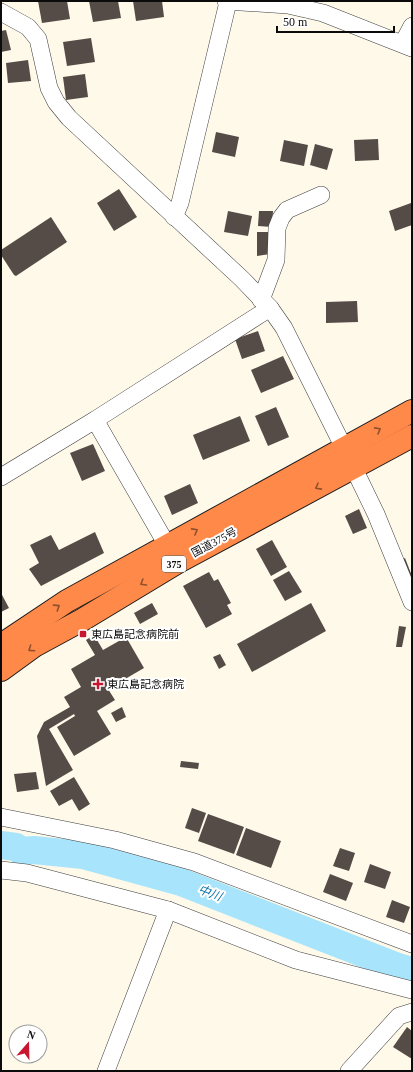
<svg xmlns="http://www.w3.org/2000/svg" width="413" height="1072" viewBox="0 0 413 1072" font-family="'Times New Roman','Noto Sans JP',serif">
  <style>
    .lines { fill: none; stroke-linecap: round; stroke-linejoin: round }
    .river { stroke: #a8e5fd; stroke-width: 28 }
    .building { fill: #554b47 }
    .minor-casing { stroke: #3e3e3e; stroke-width: 18 }
    .highway-casing { stroke: #1c1c1c; stroke-width: 24 }
    .minor { stroke: #fff; stroke-width: 17 }
    .highway { stroke: #ff8948; stroke-width: 22 }
    .oneway { stroke: #91502d }
    .poi-dot { fill: #c91630; stroke: #fff; stroke-width: 1.5 }
    .labels { text-anchor: middle; dominant-baseline: central; stroke-width: 4; stroke-linejoin: round; paint-order: stroke }
    .shield { fill: #fff; stroke: #545454; stroke-width: 1 }
    .shield-label { font-size: 10px; font-weight: bold; fill: #0b0b0b }
    .street-label { font-size: 11px; fill: #0b0b0b; stroke: #fff }
    .poi-label { font-size: 11px; fill: #0b0b0b; stroke: #fff; text-anchor: start }
    .water-label { font-size: 12px; font-style: italic; fill: #0973a9; stroke: #fff }
  </style>
  <rect width="100%" height="100%" fill="#fff9ea"/>
  <g class="lines">
    <polyline class="river" points="1,845 16,847 21,851 34,850 83,855 181,882 398,967 412,971"/>
  </g>
  <g class="building">
    <polygon points="38,1 67,1 70,19 42,23"/>
    <polygon points="89,1 118,1 121,18 93,22"/>
    <polygon points="133,1 162,1 164,17 136,21"/>
    <polygon points="6,30 11,50 1,52 1,31"/>
    <polygon points="91,38 95,62 67,66 63,42"/>
    <polygon points="28,60 31,81 8,83 6,63"/>
    <polygon points="85,74 88,97 66,100 63,77"/>
    <polygon points="216,132 239,137 235,157 212,152"/>
    <polygon points="378,139 379,160 355,161 354,140"/>
    <polygon points="284,140 308,145 304,166 280,161"/>
    <polygon points="315,144 333,149 327,170 310,165"/>
    <polygon points="119,189 137,217 114,231 97,203"/>
    <polygon points="411,203 412,225 395,231 389,211"/>
    <polygon points="228,211 252,216 248,236 224,232"/>
    <polygon points="259,211 273,211 272,227 258,226"/>
    <polygon points="51,217 67,242 16,276 14,275 1,255 1,250"/>
    <polygon points="257,232 271,232 270,254 257,256"/>
    <polygon points="357,301 358,322 326,323 326,302"/>
    <polygon points="258,331 265,351 242,359 235,339"/>
    <polygon points="283,356 294,379 261,393 251,370"/>
    <polygon points="276,407 289,437 268,446 255,416"/>
    <polygon points="240,416 250,441 203,460 193,435"/>
    <polygon points="93,444 105,471 82,481 70,453"/>
    <polygon points="190,484 198,503 172,515 164,496"/>
    <polygon points="359,509 367,528 353,534 345,516"/>
    <polygon points="95,532 104,553 41,586 29,569 39,563 30,545 51,535 59,550"/>
    <polygon points="272,540 287,567 271,576 256,549"/>
    <polygon points="405,558 412,576 412,579 408,580 399,561"/>
    <polygon points="289,571 302,592 285,601 273,580"/>
    <polygon points="209,572 214,581 218,579 231,603 227,605 232,614 206,628 183,586"/>
    <polygon points="1,593 9,608 1,612"/>
    <polygon points="152,603 158,614 140,624 134,613"/>
    <polygon points="311,603 326,631 252,672 237,644"/>
    <polygon points="399,626 406,627 402,647 396,647"/>
    <polygon points="94,635 103,650 126,637 144,668 108,689 115,700 97,711 111,734 74,756 57,727 75,716 74,714 49,729 73,770 46,786 37,736 44,722 70,707 64,697 81,687 71,669 95,655 86,640"/>
    <polygon points="220,654 226,665 219,669 213,657"/>
    <polygon points="122,707 126,717 116,722 111,713"/>
    <polygon points="181,761 199,763 198,769 180,767"/>
    <polygon points="36,772 39,789 17,792 14,774"/>
    <polygon points="74,777 90,804 79,811 72,799 59,806 50,791"/>
    <polygon points="192,808 206,813 199,833 185,828"/>
    <polygon points="208,814 244,827 234,854 198,841"/>
    <polygon points="246,828 281,841 271,868 236,855"/>
    <polygon points="340,848 355,853 349,871 333,866"/>
    <polygon points="370,864 391,872 385,889 364,882"/>
    <polygon points="330,874 353,883 346,901 323,892"/>
    <polygon points="392,900 410,907 404,923 386,917"/>
    <polygon points="407,1027 412,1031 412,1059 393,1047"/>
  </g>
  <g class="lines">
    <defs>
      <g id="minor">
        <polyline points="226,1 288,5 323,13 412,48"/>
        <polyline points="1,12 28,27 38,39 49,88 56,102 69,118 242,279 270,308 284,328 344,448 376,514 412,602"/>
        <polyline points="403,43 412,26"/>
        <polyline points="174,217 180,203 228,2"/>
        <polyline points="261,300 276,260 277,228 281,218 287,210 321,195"/>
        <polyline points="95,420 167,545"/>
        <polyline points="1,477 95,420 270,308"/>
        <polyline points="1,817 115,840 194,862 412,944"/>
        <polyline points="1,870 27,873 168,910 296,960 412,990"/>
        <polyline points="106,1071 168,910"/>
        <polyline points="349,1071 399,1016 412,1012"/>
      </g>
      <g id="highway">
        <polyline points="1,645 67,601 412,411"/>
        <polyline points="1,670 34,646 82,620 178,562 412,436"/>
      </g>
    </defs>
    <use href="#minor" class="minor-casing"/>
    <use href="#highway" class="highway-casing"/>
    <use href="#minor" class="minor"/>
    <use href="#highway" class="highway"/>
  </g>
  <defs><path id="oneway-chevron" d="M-2-3.5L2.5 0L-2 3.5" fill="none" stroke-width="1.6" stroke-linecap="round" stroke-linejoin="round"/></defs>
  <g class="oneway">
    <use href="#oneway-chevron" transform="translate(378 430) rotate(-29)"/>
    <use href="#oneway-chevron" transform="translate(318 487) rotate(152)"/>
    <use href="#oneway-chevron" transform="translate(195 531) rotate(-29)"/>
    <use href="#oneway-chevron" transform="translate(143 583) rotate(149)"/>
    <use href="#oneway-chevron" transform="translate(57 607) rotate(-33)"/>
    <use href="#oneway-chevron" transform="translate(31 649) rotate(146)"/>
  </g>
  <g class="poi-dot">
    <rect x="79" y="630" width="8" height="8" rx="2"/>
    <path d="M96 678h4v4h4v4h-4v4h-4v-4h-4v-4h4z"/>
  </g>
  <g class="labels">
    <rect class="shield" x="162" y="556" width="24" height="16" rx="3"/>
    <g class="shield-label">
      <text x="174" y="564">375</text>
    </g>
    <g class="street-label">
      <text transform="translate(214 542) rotate(-28)">国道375号</text>
    </g>
    <g class="poi-label">
      <text x="91" y="634">東広島記念病院前</text>
      <text x="107" y="684">東広島記念病院</text>
    </g>
    <g class="water-label">
      <text transform="translate(210 893) rotate(21)">中川</text>
    </g>
  </g>
  <rect width="413" height="1072" fill="none" stroke="#0b0b0b" stroke-width="4"/>
  <g transform="translate(28 1044) rotate(20)"><circle r="19" fill="#ffffff" stroke="#9d9d9d"/>
  <path d="M0-3L7 15L0 10L-7 15Z" fill="#c91630"/>
  <text y="-6" font-size="11" font-weight="bold" text-anchor="middle" fill="#0b0b0b">N</text>
  </g>
  <path d="M277 26v6h117v-6" fill="none" stroke="#0b0b0b" stroke-width="2"/>
  <text x="283" y="26" font-size="12" fill="#0b0b0b" stroke="#ffffff" stroke-width="3" paint-order="stroke">50 m</text>
</svg>
